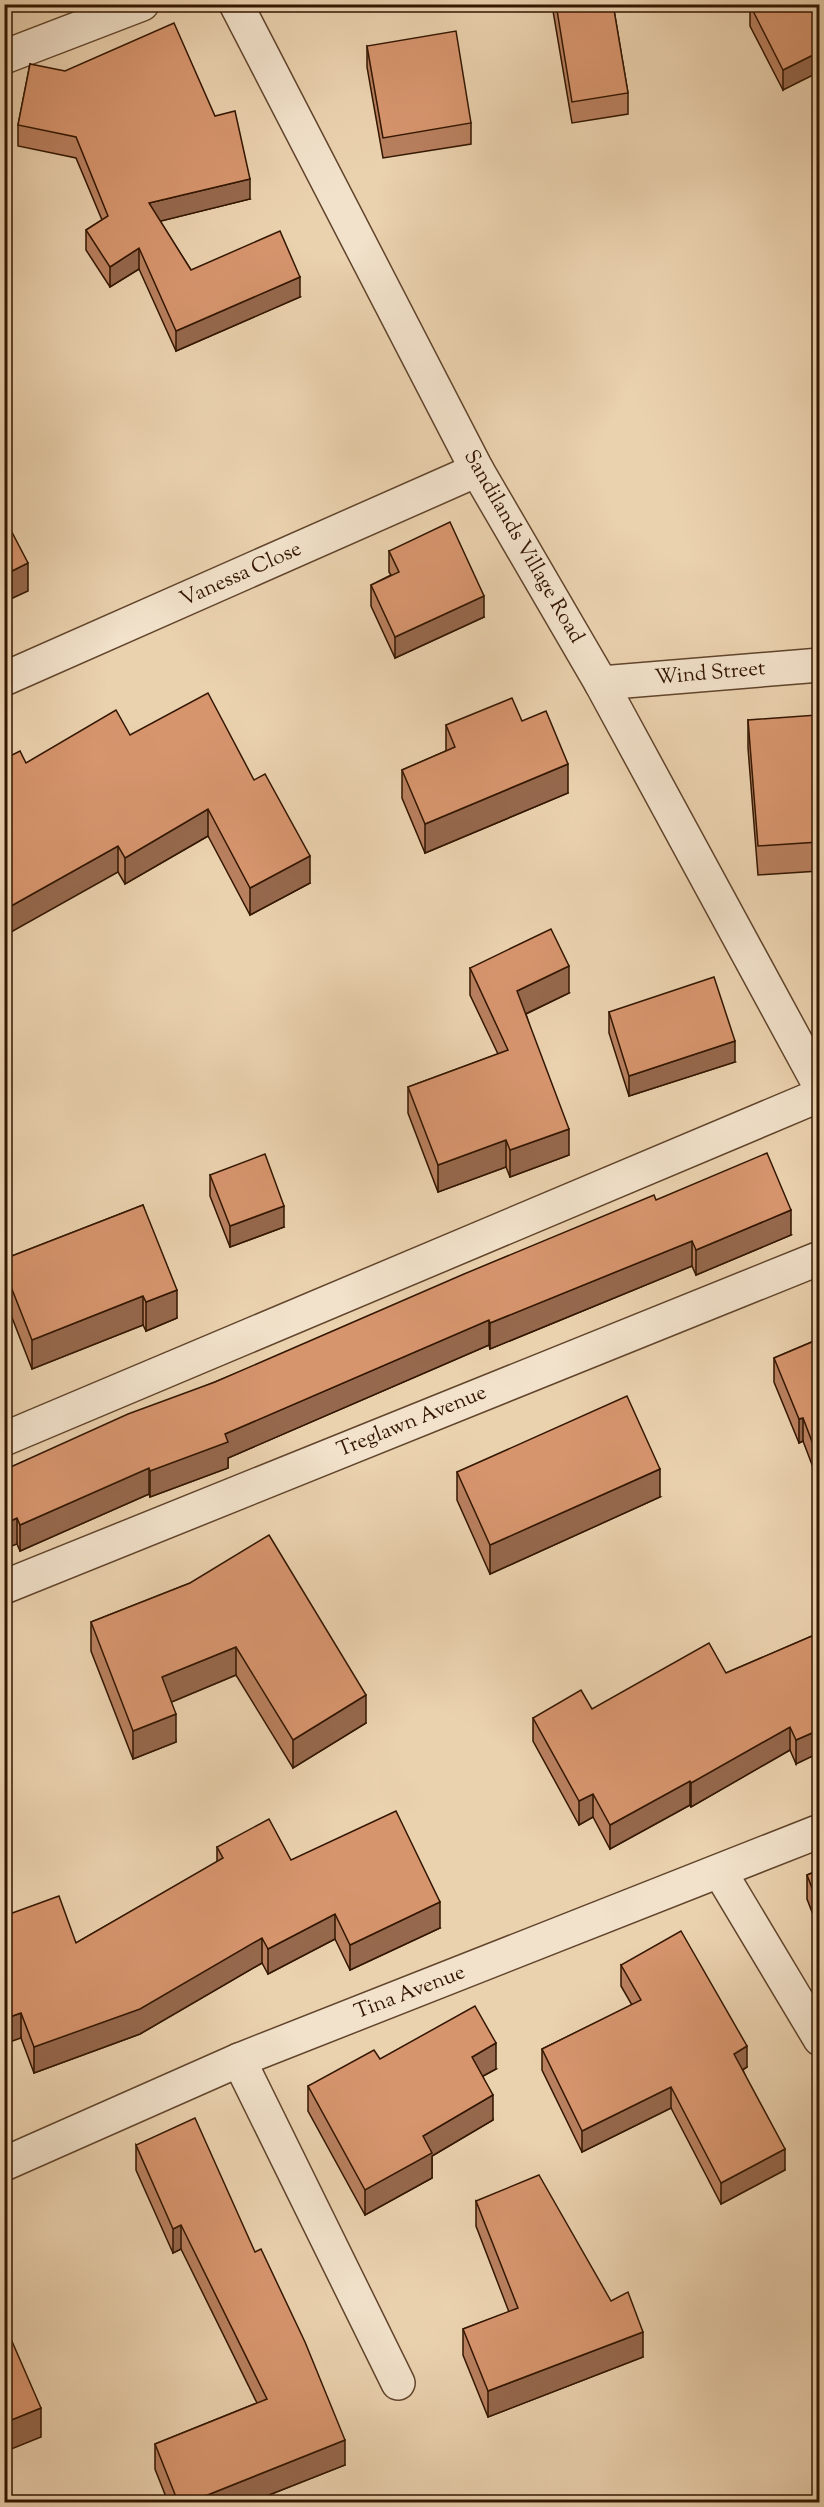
<svg xmlns="http://www.w3.org/2000/svg" width="824" height="2507" viewBox="0 0 824 2507" font-family="'Sorts Mill Goudy',serif">
  <style>
    .lines { fill: none; stroke-linecap: round; stroke-linejoin: round }
    .minor-casing { stroke: #61452c; stroke-width: 36 }
    .minor { stroke: #f2e2cb; stroke-width: 33 }
    .wall { fill: #b9805f; stroke: #331600; stroke-width: 1.5 }
    .shaded-wall { fill: #96684d; stroke: #331600; stroke-width: 1.5 }
    .building { fill: #d7956e; stroke: #331600; stroke-width: 1.5 }
    .labels { text-anchor: middle; dominant-baseline: central; stroke-width: 6; stroke-linejoin: round; paint-order: stroke }
    .street-label { font-size: 21px; fill: #331600; stroke: #f2e2cb }
  </style>
  <rect width="100%" height="100%" fill="#ebd2af"/>
  <filter id="stains"><feTurbulence type="fractalNoise" baseFrequency=".00333" numOctaves="4"/><feColorMatrix values="0 0 0 0 .2 0 0 0 0 .09 0 0 0 0 .02 0 0 0 .5 -.17"/></filter>
  <radialGradient id="worn" r=".72"><stop offset=".6" stop-color="#630" stop-opacity="0"/><stop offset="1" stop-color="#630" stop-opacity=".3"/></radialGradient>
  <g class="lines">
    <defs>
      <g id="minor">
        <polyline points="236,4 477,470 601,683 820,1086"/>
        <polyline points="4,57 142,4"/>
        <polyline points="4,679 477,470"/>
        <polyline points="601,683 820,665"/>
        <polyline points="4,1439 820,1095"/>
        <polyline points="4,1587 820,1258"/>
        <polyline points="720,1872 820,2039"/>
        <polyline points="239,2060 398,2383"/>
        <polyline points="4,2164 239,2060 820,1831"/>
      </g>
    </defs>
    <use href="#minor" class="minor-casing"/>
    <use href="#minor" class="minor"/>
  </g>
  <g class="wall">
    <polygon points="553,4 613,4 628,93 628,114 572,123 553,11"/>
    <polygon points="819,4 783,90 750,26 750,5"/>
    <polygon points="367,46 471,123 471,144 383,158 367,67"/>
    <polygon points="30,64 250,199 160,221 191,270 300,297 176,351 139,269 110,287 86,250 86,230 102,220 76,158 18,146 18,125"/>
    <polygon points="819,485 819,543 817,514 817,486"/>
    <polygon points="389,551 484,617 395,658 371,606 371,585 391,575 389,572"/>
    <polygon points="748,720 819,753 819,871 758,875 748,748"/>
    <polygon points="522,721 568,793 425,853 402,798 402,770 446,751 446,725"/>
    <polygon points="130,735 310,883 250,915 208,836 125,884 118,872 26,763"/>
    <polygon points="470,968 569,993 526,1014 569,1155 510,1177 506,1167 438,1192 408,1113 408,1087 498,1054 470,995"/>
    <polygon points="609,1012 735,1062 629,1096 609,1033"/>
    <polygon points="210,1175 284,1227 230,1247 210,1196"/>
    <polygon points="656,1200 791,1235 696,1275 692,1266 490,1349 489,1345 228,1458 228,1468 150,1497 149,1494 20,1551 17,1544 4,1470 215,1382"/>
    <polygon points="143,1205 177,1318 146,1331 143,1325 32,1369 4,1297 4,1259"/>
    <polygon points="819,1339 819,1483 803,1441 799,1443 774,1382 774,1358"/>
    <polygon points="457,1472 660,1497 490,1574 457,1500"/>
    <polygon points="190,1583 366,1723 293,1768 236,1675 171,1702 176,1742 133,1759 91,1651 91,1622"/>
    <polygon points="819,1633 796,1764 790,1750 691,1807 690,1805 610,1849 593,1817 579,1825 533,1741 533,1718 592,1709 726,1673"/>
    <polygon points="217,1847 291,1860 440,1928 350,1970 335,1939 268,1974 262,1963 140,2034 34,2073 21,2038 4,1916 76,1943 217,1862"/>
    <polygon points="819,1870 819,1930 807,1899 807,1875"/>
    <polygon points="621,1965 747,2067 743,2070 785,2170 721,2204 671,2108 582,2152 542,2070 542,2049 632,2005 621,1986"/>
    <polygon points="380,2059 496,2069 483,2076 493,2120 432,2156 432,2178 365,2215 308,2111 308,2086"/>
    <polygon points="136,2145 345,2465 251,2502 168,2502 155,2469 155,2444 257,2403 181,2249 173,2253 136,2170"/>
    <polygon points="476,2201 643,2357 488,2417 463,2355 463,2329 509,2312 476,2226"/>
  </g>
  <g class="shaded-wall">
    <polygon points="819,52 819,72 783,90 783,70"/>
    <polygon points="250,179 250,199 149,224 149,203"/>
    <polygon points="139,248 139,269 110,287 110,267"/>
    <polygon points="300,277 300,297 176,351 176,331"/>
    <polygon points="28,563 28,591 4,602 4,575"/>
    <polygon points="484,596 484,617 395,658 395,637"/>
    <polygon points="568,764 568,793 425,853 425,824"/>
    <polygon points="208,809 208,836 125,884 125,858"/>
    <polygon points="118,846 118,872 4,936 4,910"/>
    <polygon points="310,856 310,883 250,915 250,888"/>
    <polygon points="569,966 569,993 517,1018 517,991"/>
    <polygon points="735,1041 735,1062 629,1096 629,1076"/>
    <polygon points="569,1129 569,1155 510,1177 510,1150"/>
    <polygon points="506,1140 506,1167 438,1192 438,1165"/>
    <polygon points="284,1206 284,1227 230,1247 230,1226"/>
    <polygon points="791,1210 791,1235 696,1275 696,1250"/>
    <polygon points="692,1241 692,1266 490,1349 490,1323"/>
    <polygon points="177,1290 177,1318 146,1331 146,1302"/>
    <polygon points="143,1296 143,1325 32,1369 32,1340"/>
    <polygon points="489,1320 489,1345 228,1458 228,1468 150,1497 150,1471 225,1434"/>
    <polygon points="803,1418 803,1441 799,1443 799,1419"/>
    <polygon points="149,1468 149,1494 20,1551 20,1525"/>
    <polygon points="660,1469 660,1497 490,1574 490,1545"/>
    <polygon points="17,1518 17,1544 4,1549 4,1524"/>
    <polygon points="236,1647 236,1675 162,1706 162,1677"/>
    <polygon points="366,1695 366,1723 293,1768 293,1740"/>
    <polygon points="176,1714 176,1742 133,1759 133,1731"/>
    <polygon points="790,1727 790,1750 691,1807 691,1783"/>
    <polygon points="819,1730 819,1753 796,1764 796,1740"/>
    <polygon points="690,1781 690,1805 610,1849 610,1825"/>
    <polygon points="593,1794 593,1817 579,1825 579,1801"/>
    <polygon points="440,1902 440,1928 350,1970 350,1945"/>
    <polygon points="335,1914 335,1939 268,1974 268,1949"/>
    <polygon points="262,1938 262,1963 140,2034 34,2073 34,2047"/>
    <polygon points="21,2013 21,2038 4,2044 4,2019"/>
    <polygon points="496,2043 496,2069 472,2082 472,2057"/>
    <polygon points="747,2046 747,2067 734,2075 734,2054"/>
    <polygon points="671,2087 671,2108 582,2152 582,2131"/>
    <polygon points="493,2095 493,2120 432,2156 432,2178 365,2215 365,2190 423,2136"/>
    <polygon points="785,2149 785,2170 721,2204 721,2183"/>
    <polygon points="181,2225 181,2249 173,2253 173,2229"/>
    <polygon points="643,2332 643,2357 488,2417 488,2391"/>
    <polygon points="41,2408 41,2437 4,2452 4,2423"/>
    <polygon points="345,2440 345,2465 251,2502 190,2502"/>
  </g>
  <g class="building">
    <polygon points="556,4 613,4 628,93 572,102"/>
    <polygon points="751,4 819,4 819,52 783,70 750,5"/>
    <polygon points="174,23 215,116 235,111 250,179 149,203 191,270 280,231 300,277 176,331 139,248 110,267 86,230 108,216 76,137 18,125 30,64 65,71"/>
    <polygon points="456,31 471,123 383,138 367,46"/>
    <polygon points="819,485 819,515 817,486"/>
    <polygon points="4,517 28,563 4,575"/>
    <polygon points="450,522 484,596 395,637 371,585 399,572 389,551"/>
    <polygon points="208,693 254,780 265,774 310,856 250,888 208,809 125,858 118,846 4,910 4,759 20,751 26,763 116,710 130,735"/>
    <polygon points="512,698 522,721 546,711 568,764 425,824 402,770 455,747 446,725"/>
    <polygon points="817,715 819,753 819,842 758,846 748,720"/>
    <polygon points="551,929 569,966 517,991 569,1129 510,1150 506,1140 438,1165 408,1087 508,1050 470,968"/>
    <polygon points="714,977 735,1041 629,1076 609,1012"/>
    <polygon points="767,1153 791,1210 696,1250 692,1241 490,1323 489,1320 225,1434 228,1442 150,1471 149,1468 20,1525 17,1518 4,1524 4,1470 128,1414 215,1382 464,1274 654,1195 656,1200"/>
    <polygon points="265,1154 284,1206 230,1226 210,1175"/>
    <polygon points="143,1205 177,1290 146,1302 143,1296 32,1340 4,1269 4,1259"/>
    <polygon points="819,1339 819,1460 803,1418 799,1419 774,1358"/>
    <polygon points="627,1396 660,1469 490,1545 457,1472"/>
    <polygon points="269,1535 366,1695 293,1740 236,1647 162,1677 176,1714 133,1731 91,1622 190,1583"/>
    <polygon points="819,1633 819,1730 796,1740 790,1727 691,1783 690,1781 610,1825 593,1794 579,1801 533,1718 581,1690 592,1709 709,1643 726,1673"/>
    <polygon points="396,1811 440,1902 350,1945 335,1914 268,1949 262,1938 140,2009 34,2047 21,2013 4,2019 4,1916 59,1896 76,1943 223,1858 217,1847 269,1819 291,1860"/>
    <polygon points="819,1870 819,1906 807,1875"/>
    <polygon points="681,1931 747,2046 734,2054 785,2149 721,2183 671,2087 582,2131 542,2049 641,2000 621,1965"/>
    <polygon points="475,2006 496,2043 472,2057 493,2095 423,2136 432,2153 365,2190 308,2086 374,2050 380,2059"/>
    <polygon points="195,2118 255,2252 261,2249 305,2342 345,2440 190,2502 178,2502 155,2444 267,2399 181,2225 173,2229 136,2145"/>
    <polygon points="539,2175 611,2301 628,2292 643,2332 488,2391 463,2329 518,2308 476,2201"/>
    <polygon points="4,2323 41,2408 4,2423"/>
  </g>
  <g class="labels">
    <g class="street-label">
      <text transform="translate(523 547) rotate(60)">Sandilands Village Road</text>
      <text transform="translate(241 575) rotate(-24)">Vanessa Close</text>
      <text transform="translate(710 674) rotate(-5)">Wind Street</text>
      <text transform="translate(412 1422) rotate(-22)">Treglawn Avenue</text>
      <text transform="translate(410 1993) rotate(-21)">Tina Avenue</text>
    </g>
  </g>
  <rect width="824" height="2507" fill="none" stroke="#ebd2af" stroke-width="24"/>
  <rect x="6" y="6" width="812" height="2495" fill="none" stroke="#331600" stroke-width="3"/>
  <rect x="12" y="12" width="800" height="2483" fill="none" stroke="#331600" stroke-width="1.5"/>
  <rect width="100%" height="100%" filter="url(#stains)"/>
  <rect width="100%" height="100%" fill="url(#worn)"/>
</svg>
